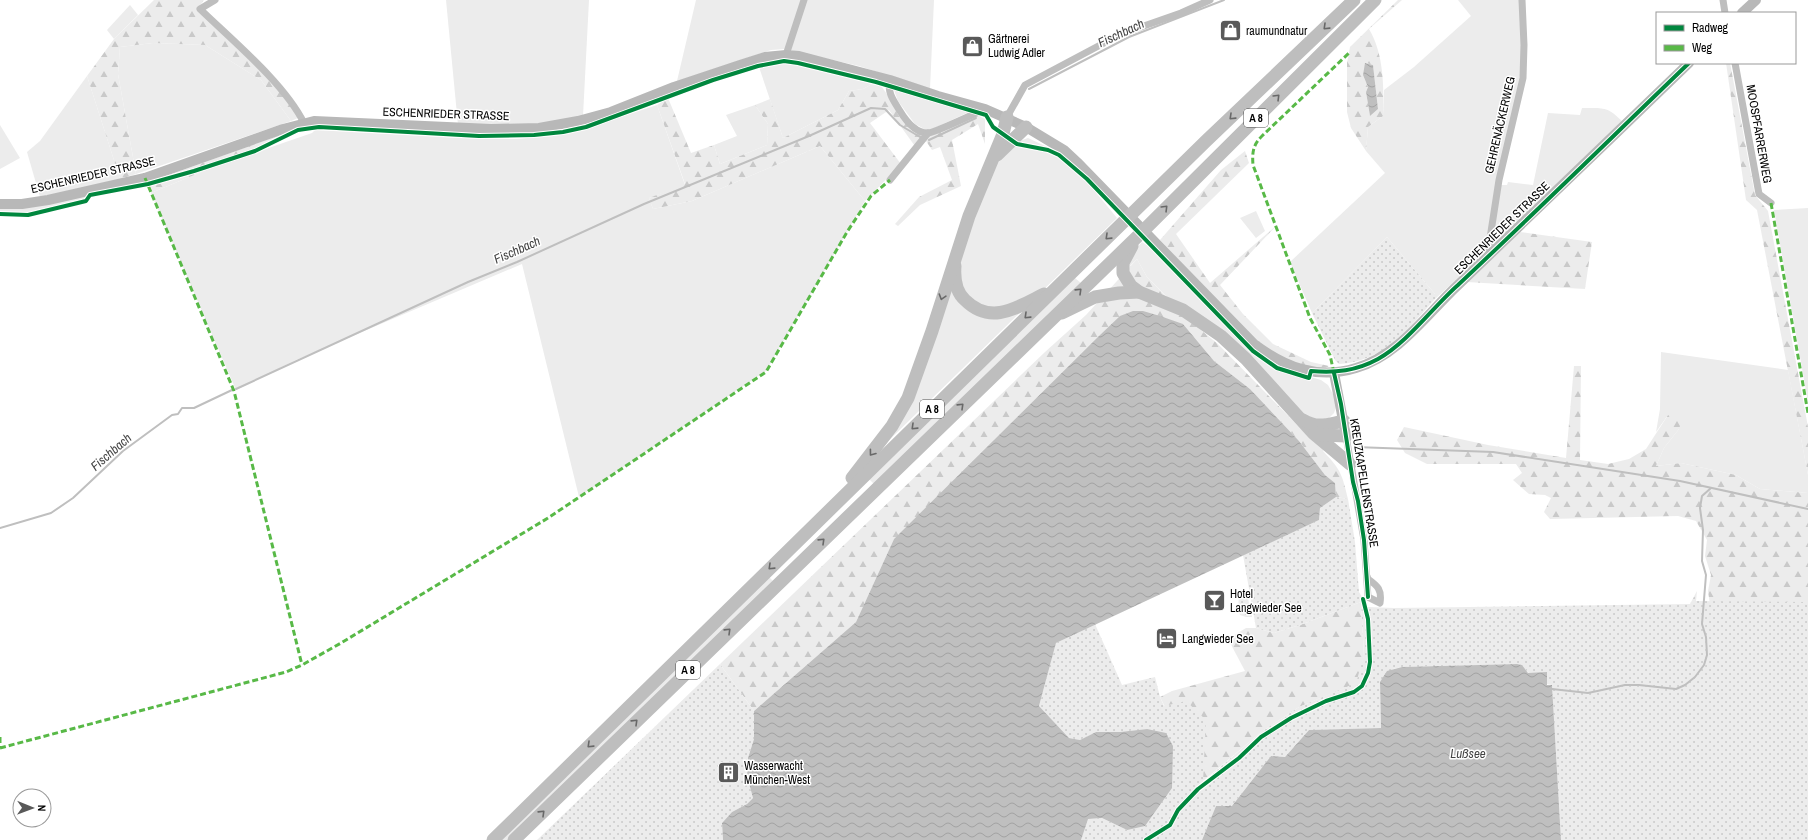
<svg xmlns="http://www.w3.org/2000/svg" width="1808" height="840" viewBox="0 0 1808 840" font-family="'Archivo Narrow',sans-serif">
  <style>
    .grass { fill: #ececec }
    .forest { fill: url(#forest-firs); fill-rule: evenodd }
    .park { fill: url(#park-dots) }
    .water { fill: url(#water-waves) }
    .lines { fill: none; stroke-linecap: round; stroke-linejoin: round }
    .stream { stroke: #bfbfbf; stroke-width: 2 }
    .street { stroke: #bebebe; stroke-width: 7 }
    .secondary { stroke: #b8b8b8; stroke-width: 10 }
    .highway { stroke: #bebebe; stroke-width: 13 }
    .quiet { stroke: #58b947; stroke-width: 3; stroke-dasharray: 6 3; stroke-linecap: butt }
    .cycleway-casing { stroke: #fff; stroke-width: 6 }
    .cycleway { stroke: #00873e; stroke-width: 4 }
    .oneway { stroke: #686868 }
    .labels { text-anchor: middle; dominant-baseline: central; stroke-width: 3; stroke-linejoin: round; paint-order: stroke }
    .shield { fill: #fff; stroke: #4c4c4c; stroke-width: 1 }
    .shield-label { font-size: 11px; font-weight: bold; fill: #000 }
    .poi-label { font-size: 12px; fill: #000; stroke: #fff; text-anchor: start }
    .street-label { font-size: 12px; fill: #000; stroke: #fff }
    .water-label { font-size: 13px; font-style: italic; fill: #444; stroke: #fff }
  </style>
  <defs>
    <pattern id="forest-firs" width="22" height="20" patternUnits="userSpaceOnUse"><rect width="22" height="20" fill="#ececec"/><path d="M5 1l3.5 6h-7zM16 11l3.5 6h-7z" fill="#c9c9c9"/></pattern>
    <pattern id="park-dots" width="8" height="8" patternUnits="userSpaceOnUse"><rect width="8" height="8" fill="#ececec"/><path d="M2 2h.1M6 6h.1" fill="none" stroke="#c9c9c9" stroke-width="1.8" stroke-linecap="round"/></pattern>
    <pattern id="water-waves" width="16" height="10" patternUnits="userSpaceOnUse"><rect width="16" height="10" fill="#bfbfbf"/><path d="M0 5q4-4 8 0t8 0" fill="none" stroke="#a2a2a2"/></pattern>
  </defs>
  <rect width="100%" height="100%" fill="#fff"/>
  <g class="grass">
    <polygon points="446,0 589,0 583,116 538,125 458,125"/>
    <polygon points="696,0 934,0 930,89 859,66 785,49 771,50 677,81"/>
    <polygon points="1458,0 1521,0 1522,66 1485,250 1484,254 1435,299 1435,294 1387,237 1312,313 1290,262 1385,173 1366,151 1368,127 1383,116 1384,90 1414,67 1471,16"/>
    <polygon points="130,5 138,15 114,39 107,30"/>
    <polygon points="153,43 205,45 261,80 291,121 136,174 118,74 120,47"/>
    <polygon points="781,63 797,65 872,84 863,89 849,91 838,110 783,138 759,67"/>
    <polygon points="87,76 120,179 40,197 27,152 40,141"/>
    <polygon points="894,90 896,90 971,111 928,131 915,124 898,101"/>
    <polygon points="657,105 685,185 649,198 653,209 692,201 820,146 865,201 766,371 579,497 522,264 296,360 236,390 151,193 211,168 312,133 315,130 458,138 515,139 554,136 578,131"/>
    <polygon points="755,105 768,124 767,145 720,164 714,145 737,136 726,115"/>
    <path d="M1582 108C1603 108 1607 106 1622 121L1492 246 1493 227 1500 185H1507L1508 182 1533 185 1548 113 1580 115Z"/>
    <polygon points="0,125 20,158 0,169"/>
    <polygon points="1028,138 1058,152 1075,167 1117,218 880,449 906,408 985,181 995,164 1017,142"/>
    <polygon points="87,196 83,200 28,213 0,212 0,206"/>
    <polygon points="1808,208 1808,402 1774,210"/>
    <polygon points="1256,211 1265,231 1256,238 1240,218"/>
    <polygon points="1142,242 1165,257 1254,349 1274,363 1297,373 1321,380 1328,385 1334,396 1336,407 1334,413 1327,420 1312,422 1166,296 1147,277 1137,259 1128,268 1133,252"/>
    <polygon points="1075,278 1082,284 875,485 869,479"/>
    <polygon points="1661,352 1788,370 1808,475 1808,493 1760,489 1736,475 1681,463 1656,466 1664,448 1679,429 1668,415 1656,432 1660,409"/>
    <polygon points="769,577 773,581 508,840 502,840"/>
  </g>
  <g class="forest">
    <polygon points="154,0 204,0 197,9 267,77 295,110 298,118 291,121 261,80 205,45 153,43 120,47 118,74 136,174 120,179 87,76 114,39"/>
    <path d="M1398 0H1402L1369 29C1384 54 1384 87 1383 116L1368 127 1366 151 1351 128 1347 112V63L1350 47ZM1366 63 1373 65 1378 109 1370 116 1366 92 1368 87 1363 75Z"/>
    <polygon points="1726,63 1730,63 1755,195 1768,211 1808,427 1808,475 1757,210 1746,200"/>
    <polygon points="872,84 882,87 902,116 930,135 977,115 985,119 985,144 978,124 952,140 961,186 920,205 898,226 895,224 919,197 952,180 940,147 932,150 926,141 917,149 889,110 870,123 901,164 865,201 820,146 692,201 653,209 649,198 685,184 657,105 668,98 691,153 714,145 720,164 767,145 768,124 755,105 770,99 783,138 838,110 849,91 863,89"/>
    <polygon points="280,135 255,149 178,174 155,180"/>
    <polygon points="1245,151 1249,163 1176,234 1210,283 1277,225 1220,285 1243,314 1273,344 1311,362 1329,366 1324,369 1293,364 1257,342 1160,240 1221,170"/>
    <polygon points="211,168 151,193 149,186"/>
    <polygon points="1520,232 1592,242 1585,289 1467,282"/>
    <path d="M1137 259 1147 277 1191 322 1218 344 1306 434 1326 447 1323 451C1341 470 1342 474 1348 499L1336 497 1335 483 1325 475 1299 441 1250 389 1214 361 1183 324 894 539 856 622 754 711 720 664 1045 352 1086 315Z"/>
    <polygon points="1574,366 1581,366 1580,460 1608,464 1629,459 1646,449 1668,415 1685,410 1679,429 1664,448 1656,466 1681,463 1736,475 1760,489 1808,493 1808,634 1710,605 1708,591 1711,575 1705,556 1707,540 1696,521 1678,516 1550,519 1544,512 1551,498 1545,495 1529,494 1513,480 1522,473 1516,464 1427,464 1405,453 1397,440 1404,427 1488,445 1566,458"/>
    <polygon points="1361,602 1364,656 1357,683 1299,707 1261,732 1202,782 1160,697 1172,691 1245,671 1228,639 1246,628 1256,628 1274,633 1300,625"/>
  </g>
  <g class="park">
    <path d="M1387 237 1435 294V299C1408 329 1383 362 1339 364L1335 360 1312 313Z"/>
    <path d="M1336 497 1348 499 1355 542 1359 592 1368 607 1394 608 1690 604 1697 591 1696 601 1808 602V840H1561L1552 685C1541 685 1528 674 1522 665L1517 664 1402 667 1393 669 1380 682 1381 728 1309 730 1285 757 1271 756 1232 806H1216L1202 840H1081L1087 819 1102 818 1127 830 1147 729 1120 732H1096L1080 740 1069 738 1039 706 1056 643 1095 624 1122 685 1155 677 1160 697 1164 706 1186 701 1206 720 1203 782 1261 732 1299 707 1356 683 1364 655 1361 602 1300 625 1274 633 1256 628 1243 555 1319 520 1320 508Z"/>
    <polygon points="1247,594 1252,617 1246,617 1240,615 1238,608 1239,596"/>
    <polygon points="720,664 754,711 754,739 748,758 747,776 753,798 747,804 732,812 722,823 723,840 537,840"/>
  </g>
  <g class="water">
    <polygon points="1365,63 1373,65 1378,109 1370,116 1366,92 1368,87 1363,75"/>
    <polygon points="1133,311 1143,311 1160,316 1183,324 1214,361 1250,389 1299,441 1325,475 1335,483 1336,497 1320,508 1319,520 1056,643 1039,706 1069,738 1080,740 1096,732 1120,732 1147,729 1166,733 1173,746 1172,788 1145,826 1127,830 1102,818 1088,819 1081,840 723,840 722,823 732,812 747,804 753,798 747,776 748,758 754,739 754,711 856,622 894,539 1099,336 1120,316"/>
    <polygon points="1517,664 1522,665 1528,673 1547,672 1547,685 1552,685 1561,840 1202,840 1216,806 1232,806 1271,756 1285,757 1309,730 1381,728 1380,682 1387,671 1402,667"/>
  </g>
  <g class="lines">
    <g class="stream">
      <polyline points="1029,89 1129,37 1224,0"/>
      <polyline points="929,140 976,118"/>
      <polyline points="236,389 468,282 517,262 644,204 809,136 871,108 885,109 900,125 920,137"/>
      <polyline points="1355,447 1493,452 1680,481 1808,509"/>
      <polyline points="0,528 51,513 73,498 123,451 172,415 178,414 182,408 194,408 232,390"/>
      <polyline points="1552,689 1588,693 1625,685 1639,685 1676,689 1685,685 1695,677 1704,665 1707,655 1706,637 1702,624 1706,575 1702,561 1703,530 1700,508 1702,496 1711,488"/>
    </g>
    <g class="street">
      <path d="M215 0 200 9C233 41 284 83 304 123"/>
      <polyline points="1723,0 1725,13"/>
      <polyline points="786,55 804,0"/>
      <polyline points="1735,63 1759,194 1771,203"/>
      <path d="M890 80C887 92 893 100 900 111 906 121 915 133 928 133 934 133 976 113 985 109"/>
      <polyline points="1007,117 1025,85 1121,34 1181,13 1210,0"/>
      <polyline points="890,180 928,133"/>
      <polyline points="1490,254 1488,251 1499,180 1523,78 1524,45 1522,0"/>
      <path d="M1346 436 1364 540 1368 597 1380 603C1382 590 1378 586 1368 579L1367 576"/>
    </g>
    <g class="secondary">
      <polyline points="1742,13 1756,0"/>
      <path d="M0 204H22L48 200 145 178 283 129 314 121 491 129 539 128 578 121 611 112 674 87 740 65 765 57 786 55 799 56 890 80 938 96 985 109 1026 127 1064 150 1079 164 1254 344C1285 367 1317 380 1356 368 1399 355 1426 315 1458 285 1535 212 1612 137 1689 63"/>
      <polyline points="1334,373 1346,436"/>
    </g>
    <g class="highway">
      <polyline points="997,155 1026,127"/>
      <polyline points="1132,246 1123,263 1123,273 1131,286 1139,292 1183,310 1221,336 1246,359 1313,433 1350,464"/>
      <path d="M955 266C954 279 956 292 965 300 991 326 1018 307 1044 294"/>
      <polyline points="1062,313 1095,297 1119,293 1139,292"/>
      <path d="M1303 420C1318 429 1328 424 1344 421"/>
      <polyline points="1315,433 1322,435 1346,436"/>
      <polyline points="852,478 892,426 908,398 932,331 969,216 1003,134 1007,117"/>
      <polyline points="493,840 1206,141 1354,0"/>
      <polyline points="514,840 1138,236 1375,0"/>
    </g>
    <g class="quiet">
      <polyline points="145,178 234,391 302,665"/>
      <polyline points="1771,203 1808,413"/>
      <path d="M1334 373 1330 355 1310 318 1253 165C1252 152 1253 145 1262 136L1350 52"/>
      <polyline points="0,737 0,747"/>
      <polyline points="0,748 286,672 302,665 341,643 548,518 766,372 847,232 871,196 890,180"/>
    </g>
    <defs>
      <g id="cycleway">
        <path d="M0 214 28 215 86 201 90 195 148 184 194 171 255 151 298 130 319 127 479 136 534 135 563 132 586 127 713 80 758 66 784 61 798 63 876 82 986 115 993 127 1017 144 1048 150 1059 155 1087 179 1253 351 1277 368 1309 378 1311 371C1336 373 1356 371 1378 359 1407 343 1433 307 1458 285 1536 212 1612 137 1689 63"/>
        <polyline points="1334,373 1341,404 1353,482 1358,501 1364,540 1368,597"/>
        <polyline points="1146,840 1170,825 1178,810 1198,789 1239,758 1261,737 1291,718 1326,701 1354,692 1362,686 1368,673 1370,662 1368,619 1363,599"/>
      </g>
    </defs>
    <use href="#cycleway" class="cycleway-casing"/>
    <use href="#cycleway" class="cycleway"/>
  </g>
  <defs><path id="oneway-chevron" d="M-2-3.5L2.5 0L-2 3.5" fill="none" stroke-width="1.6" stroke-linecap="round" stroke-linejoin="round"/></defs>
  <g class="oneway">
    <use href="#oneway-chevron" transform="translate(1326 27) rotate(136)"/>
    <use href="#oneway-chevron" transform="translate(1277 97) rotate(-45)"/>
    <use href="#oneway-chevron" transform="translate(1232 117) rotate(136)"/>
    <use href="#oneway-chevron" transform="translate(1165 208) rotate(-45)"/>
    <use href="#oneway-chevron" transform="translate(1108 237) rotate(136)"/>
    <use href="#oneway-chevron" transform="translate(1079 291) rotate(-44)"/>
    <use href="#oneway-chevron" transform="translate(942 297) rotate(107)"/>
    <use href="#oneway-chevron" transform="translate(1027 316) rotate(136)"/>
    <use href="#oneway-chevron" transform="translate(961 406) rotate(-44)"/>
    <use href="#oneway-chevron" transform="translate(914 427) rotate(136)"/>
    <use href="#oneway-chevron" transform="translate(872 453) rotate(127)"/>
    <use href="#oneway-chevron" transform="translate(822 541) rotate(-44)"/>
    <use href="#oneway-chevron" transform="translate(771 567) rotate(136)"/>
    <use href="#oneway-chevron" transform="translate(728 631) rotate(-44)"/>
    <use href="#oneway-chevron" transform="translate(635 722) rotate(-44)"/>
    <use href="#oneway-chevron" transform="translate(590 745) rotate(136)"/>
    <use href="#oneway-chevron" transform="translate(542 813) rotate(-44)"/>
  </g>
  <defs>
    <symbol id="shop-square" viewBox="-11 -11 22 22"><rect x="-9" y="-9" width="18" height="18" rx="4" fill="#595959" stroke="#fff"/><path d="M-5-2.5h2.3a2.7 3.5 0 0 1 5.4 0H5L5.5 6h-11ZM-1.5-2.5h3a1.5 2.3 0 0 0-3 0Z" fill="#fff"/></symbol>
    <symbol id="bar-square" viewBox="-11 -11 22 22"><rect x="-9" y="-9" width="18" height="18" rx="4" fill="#595959" stroke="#fff"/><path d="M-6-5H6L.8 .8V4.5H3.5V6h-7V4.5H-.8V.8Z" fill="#fff"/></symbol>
    <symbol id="hotel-square" viewBox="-11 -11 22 22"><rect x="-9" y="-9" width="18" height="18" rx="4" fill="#595959" stroke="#fff"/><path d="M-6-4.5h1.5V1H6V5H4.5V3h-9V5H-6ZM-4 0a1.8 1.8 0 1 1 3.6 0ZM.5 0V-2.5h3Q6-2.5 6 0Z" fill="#fff"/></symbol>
    <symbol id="building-square" viewBox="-11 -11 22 22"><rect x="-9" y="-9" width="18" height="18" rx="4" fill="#595959" stroke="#fff"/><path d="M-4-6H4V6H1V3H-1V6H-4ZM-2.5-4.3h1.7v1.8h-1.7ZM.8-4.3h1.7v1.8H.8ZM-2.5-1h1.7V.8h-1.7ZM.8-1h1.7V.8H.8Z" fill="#fff"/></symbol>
  </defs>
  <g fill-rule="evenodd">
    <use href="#shop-square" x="1218" y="18" width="25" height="25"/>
    <use href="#shop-square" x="960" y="34" width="25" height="25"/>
    <use href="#bar-square" x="1202" y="588" width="25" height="25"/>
    <use href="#hotel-square" x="1154" y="626" width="25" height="25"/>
    <use href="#building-square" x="716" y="760" width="25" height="25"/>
  </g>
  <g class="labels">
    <g class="shield">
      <rect x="1244" y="109" width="24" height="18" rx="3"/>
      <rect x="920" y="400" width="24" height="18" rx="3"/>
      <rect x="676" y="661" width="24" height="18" rx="3"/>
    </g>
    <g class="shield-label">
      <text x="1256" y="118">A 8</text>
      <text x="932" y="409">A 8</text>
      <text x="688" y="670">A 8</text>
    </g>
    <g class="poi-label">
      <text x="1246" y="31">raumundnatur</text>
      <text x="988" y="39">Gärtnerei<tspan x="988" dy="14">Ludwig Adler</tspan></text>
      <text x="1230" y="594">Hotel<tspan x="1230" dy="14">Langwieder See</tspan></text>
      <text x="1182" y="639">Langwieder See</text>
      <text x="744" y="766">Wasserwacht<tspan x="744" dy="14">München-West</tspan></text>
    </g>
    <g class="street-label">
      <text transform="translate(446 114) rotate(2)">ESCHENRIEDER STRASSE</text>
      <text transform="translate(1500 125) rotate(-77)">GEHRENÄCKERWEG</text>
      <text transform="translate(1759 134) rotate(80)">MOOSPFARRERWEG</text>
      <text transform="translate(93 175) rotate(-13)">ESCHENRIEDER STRASSE</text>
      <text transform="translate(1502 228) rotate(-44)">ESCHENRIEDER STRASSE</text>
      <text transform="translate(1364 483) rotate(81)">KREUZKAPELLENSTRASSE</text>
    </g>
    <g class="water-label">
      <text transform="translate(1121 33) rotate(-25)">Fischbach</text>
      <text transform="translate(517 250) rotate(-24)">Fischbach</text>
      <text transform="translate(111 452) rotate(-41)">Fischbach</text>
      <text x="1468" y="753">Lußsee</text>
    </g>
  </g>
  <rect x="1656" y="12" width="140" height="52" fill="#ffffff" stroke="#999999"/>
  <rect x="1664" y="25" width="20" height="6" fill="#00873e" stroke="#999999"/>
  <text x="1692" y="32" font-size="12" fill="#000000">Radweg</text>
  <rect x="1664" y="45" width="20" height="6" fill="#58b947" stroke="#999999"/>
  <text x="1692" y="52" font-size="12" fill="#000000">Weg</text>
  <g transform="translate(32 808) rotate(91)"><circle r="19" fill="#ffffff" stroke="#999999"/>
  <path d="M0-3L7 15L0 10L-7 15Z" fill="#595959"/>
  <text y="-6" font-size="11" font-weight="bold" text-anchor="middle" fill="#000000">N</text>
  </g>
</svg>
